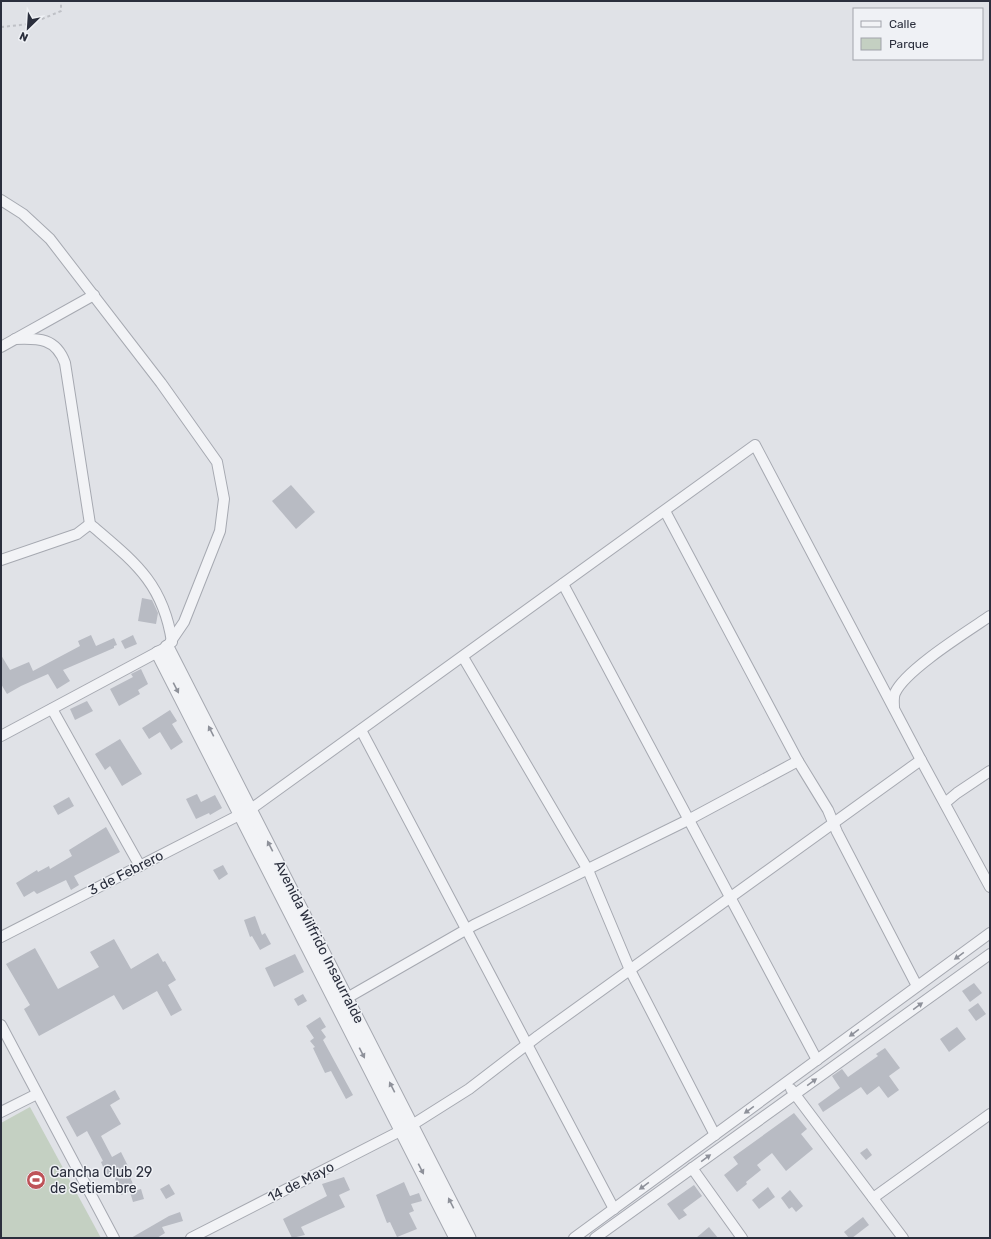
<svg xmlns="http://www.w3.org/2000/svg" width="991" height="1239" viewBox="0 0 991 1239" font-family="Rubik,sans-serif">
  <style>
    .green { fill: #c4d0c2 }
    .building { fill: #b8bbc3 }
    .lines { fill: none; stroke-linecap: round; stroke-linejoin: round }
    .minor-casing { stroke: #a6a9b1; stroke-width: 12 }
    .tertiary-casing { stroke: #a6a9b1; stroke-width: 15 }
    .path { stroke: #bec0c6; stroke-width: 2; stroke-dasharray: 3 3; stroke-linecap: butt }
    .minor { stroke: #f2f3f6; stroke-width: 10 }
    .tertiary { stroke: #f2f3f6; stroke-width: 13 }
    .oneway { fill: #8e919a }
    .labels { text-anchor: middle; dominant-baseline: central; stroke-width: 3; stroke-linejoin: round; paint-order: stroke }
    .street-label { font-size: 14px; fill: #2b2f3d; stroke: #eff1f5 }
    .poi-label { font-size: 14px; fill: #2b2f3d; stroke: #eff1f5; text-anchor: start }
  </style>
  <rect width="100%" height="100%" fill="#e0e2e7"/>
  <polygon class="green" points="30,1107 101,1238 1,1238 1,1123"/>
  <g class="building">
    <polygon points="291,485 315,512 296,529 272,501"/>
    <polygon points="142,598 152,600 158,613 156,624 138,621"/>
    <polygon points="91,635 96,646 114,638 117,645 114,646 114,648 63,670 70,681 57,689 48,674 21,686 7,694 1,684 1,655 10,670 29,662 33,671 80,646 78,641"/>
    <polygon points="133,635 137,644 125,649 121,641"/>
    <polygon points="141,669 148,684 138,690 140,694 119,706 110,689 133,677 131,674"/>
    <polygon points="87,701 93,711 75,720 70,709"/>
    <polygon points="170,710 177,721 172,724 183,742 171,750 160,732 149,739 142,728"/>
    <polygon points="120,739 142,774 122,786 110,766 105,770 95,754"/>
    <polygon points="197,794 201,802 215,795 222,808 210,815 209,813 196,819 186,799"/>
    <polygon points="69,797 74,806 58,815 53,806"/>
    <polygon points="106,827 120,852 74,876 79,885 71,890 66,880 37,894 34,891 24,897 16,883 37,870 38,872 49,866 50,869 72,856 69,850"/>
    <polygon points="223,865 228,874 219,880 213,870"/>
    <polygon points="255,916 262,935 265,933 271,944 260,950 252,936 250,937 244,920"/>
    <polygon points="114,939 131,969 158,953 163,962 165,961 176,980 168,985 182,1010 171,1016 157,991 123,1010 114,995 39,1036 24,1009 30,1005 6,964 35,948 58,989 99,967 90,952"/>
    <polygon points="295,954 304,972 274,987 265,968"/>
    <polygon points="974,983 982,993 970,1002 962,991"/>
    <polygon points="303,994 307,1001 298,1006 294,999"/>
    <polygon points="978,1003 986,1014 976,1021 968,1010"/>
    <polygon points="320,1017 326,1027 321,1030 326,1037 323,1040 353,1095 346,1099 331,1071 325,1073 313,1048 315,1047 310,1041 314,1038 306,1026"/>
    <polygon points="957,1027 966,1039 949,1052 940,1039"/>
    <polygon points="885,1048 900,1068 889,1076 899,1090 888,1098 879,1086 867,1095 861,1087 823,1112 818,1104 840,1088 832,1076 842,1069 848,1077 878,1056 876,1054"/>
    <polygon points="115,1090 120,1099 110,1105 121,1124 101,1136 112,1157 121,1152 128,1166 126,1167 135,1189 121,1195 113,1173 107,1176 101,1162 103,1161 87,1131 77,1137 66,1117"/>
    <polygon points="794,1113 807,1129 801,1134 813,1149 786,1171 772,1153 757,1165 761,1170 746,1182 747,1184 737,1192 724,1175 738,1164 733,1157"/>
    <polygon points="867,1148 872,1155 866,1160 860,1153"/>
    <polygon points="344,1177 350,1190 339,1195 345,1207 301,1227 305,1235 292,1238 283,1219 327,1196 322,1184"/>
    <polygon points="404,1182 410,1196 419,1193 422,1201 411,1204 414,1211 409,1213 417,1229 397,1237 390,1222 387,1223 376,1195"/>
    <polygon points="169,1184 175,1194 166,1199 160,1189"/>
    <polygon points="694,1185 702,1196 683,1210 687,1215 679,1220 667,1204"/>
    <polygon points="768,1187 775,1197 759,1209 752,1200"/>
    <polygon points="141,1189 144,1199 133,1202 130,1192"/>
    <polygon points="790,1190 803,1206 796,1212 792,1207 789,1209 781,1198"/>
    <polygon points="180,1212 183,1221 162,1227 165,1233 157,1238 131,1238 169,1216"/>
    <polygon points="863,1217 869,1225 852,1238 849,1238 844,1232"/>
    <polygon points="709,1227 718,1238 696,1238"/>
  </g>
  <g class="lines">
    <defs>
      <g id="minor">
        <polyline points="1,200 23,214 50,239 161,383 217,462 224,499 220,531 184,622 167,647 1,736"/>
        <path d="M15 339C39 338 56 338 65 363L90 524C133 561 163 582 172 642"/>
        <polyline points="1,347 94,295"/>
        <polyline points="665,511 798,761 828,810 837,832 917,986"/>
        <polyline points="1,560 77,534 90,524"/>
        <polyline points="563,584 817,1060"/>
        <polyline points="463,657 588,870 630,970 715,1135"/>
        <path d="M894 708C894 703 893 697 895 693 905 670 968 631 990 616"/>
        <polyline points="52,709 140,866"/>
        <polyline points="361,730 614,1209"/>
        <polyline points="945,803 957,793 990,771"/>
        <polyline points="1,937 251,809 755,445 921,760 990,887"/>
        <polyline points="347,998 474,925 690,819 798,761"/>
        <polyline points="1,1025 114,1238"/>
        <polyline points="791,1089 903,1238"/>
        <polyline points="1,1112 37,1094"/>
        <polyline points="692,1168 742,1238"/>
        <polyline points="873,1198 990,1114"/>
        <polyline points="191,1238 412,1125 469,1089 538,1036 921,760"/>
        <polyline points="574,1238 990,933"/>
        <polyline points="595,1238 990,954"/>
      </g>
      <g id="tertiary">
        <polyline points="167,647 469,1238"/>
        <polyline points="158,653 456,1238"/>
      </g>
    </defs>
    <use href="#minor" class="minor-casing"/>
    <use href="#tertiary" class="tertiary-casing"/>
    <polyline class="path" points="1,27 30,24 61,11 61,1"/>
    <use href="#minor" class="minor"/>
    <use href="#tertiary" class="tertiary"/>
  </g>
  <defs><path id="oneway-solid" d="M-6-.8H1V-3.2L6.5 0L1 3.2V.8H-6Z"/></defs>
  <g class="oneway">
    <use href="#oneway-solid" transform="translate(176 688) rotate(63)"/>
    <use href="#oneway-solid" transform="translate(211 731) rotate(-117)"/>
    <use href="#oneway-solid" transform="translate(270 846) rotate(-117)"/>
    <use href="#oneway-solid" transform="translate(959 956) rotate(144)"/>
    <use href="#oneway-solid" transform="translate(918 1006) rotate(-36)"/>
    <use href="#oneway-solid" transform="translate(854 1033) rotate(144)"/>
    <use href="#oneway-solid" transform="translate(362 1053) rotate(63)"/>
    <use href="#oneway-solid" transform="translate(812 1082) rotate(-36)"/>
    <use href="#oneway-solid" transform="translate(392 1087) rotate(-117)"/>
    <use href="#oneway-solid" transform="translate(749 1110) rotate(144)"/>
    <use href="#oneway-solid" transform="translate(706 1158) rotate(-36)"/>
    <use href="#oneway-solid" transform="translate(421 1169) rotate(63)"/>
    <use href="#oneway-solid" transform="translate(644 1186) rotate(144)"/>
    <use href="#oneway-solid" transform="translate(451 1203) rotate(-117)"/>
  </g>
  <defs>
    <symbol id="stadium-disc" viewBox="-11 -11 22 22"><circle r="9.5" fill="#be5358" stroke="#eff1f5"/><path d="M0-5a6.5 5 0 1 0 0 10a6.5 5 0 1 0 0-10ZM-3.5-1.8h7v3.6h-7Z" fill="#fff"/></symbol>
  </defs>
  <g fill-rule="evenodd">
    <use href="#stadium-disc" x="25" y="1169" width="22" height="22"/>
  </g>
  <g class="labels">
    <g class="street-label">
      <text transform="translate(126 873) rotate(-27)">3 de Febrero</text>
      <text transform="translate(319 942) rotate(63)">Avenida Wilfrido Insaurralde</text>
      <text transform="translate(301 1182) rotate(-27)">14 de Mayo</text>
    </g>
    <g class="poi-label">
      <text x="50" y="1172">Cancha Club 29<tspan x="50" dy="16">de Setiembre</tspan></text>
    </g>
  </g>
  <rect width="991" height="1239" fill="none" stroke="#2b2f3d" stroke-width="4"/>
  <rect x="853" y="8" width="130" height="52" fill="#eff1f5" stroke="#a1a3ab"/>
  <rect x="861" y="21" width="20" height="6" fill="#f2f3f6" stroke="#a1a3ab"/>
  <text x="889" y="28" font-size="12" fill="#2b2f3d">Calle</text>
  <rect x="861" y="38" width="20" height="12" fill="#c4d0c2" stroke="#a1a3ab"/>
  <text x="889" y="48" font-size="12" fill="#2b2f3d">Parque</text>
  <g transform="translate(28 28) rotate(205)" stroke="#eff1f5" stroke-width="3" paint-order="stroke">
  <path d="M0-3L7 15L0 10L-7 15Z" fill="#2b2f3d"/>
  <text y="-6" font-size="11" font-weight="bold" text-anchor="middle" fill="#2b2f3d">N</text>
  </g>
</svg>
